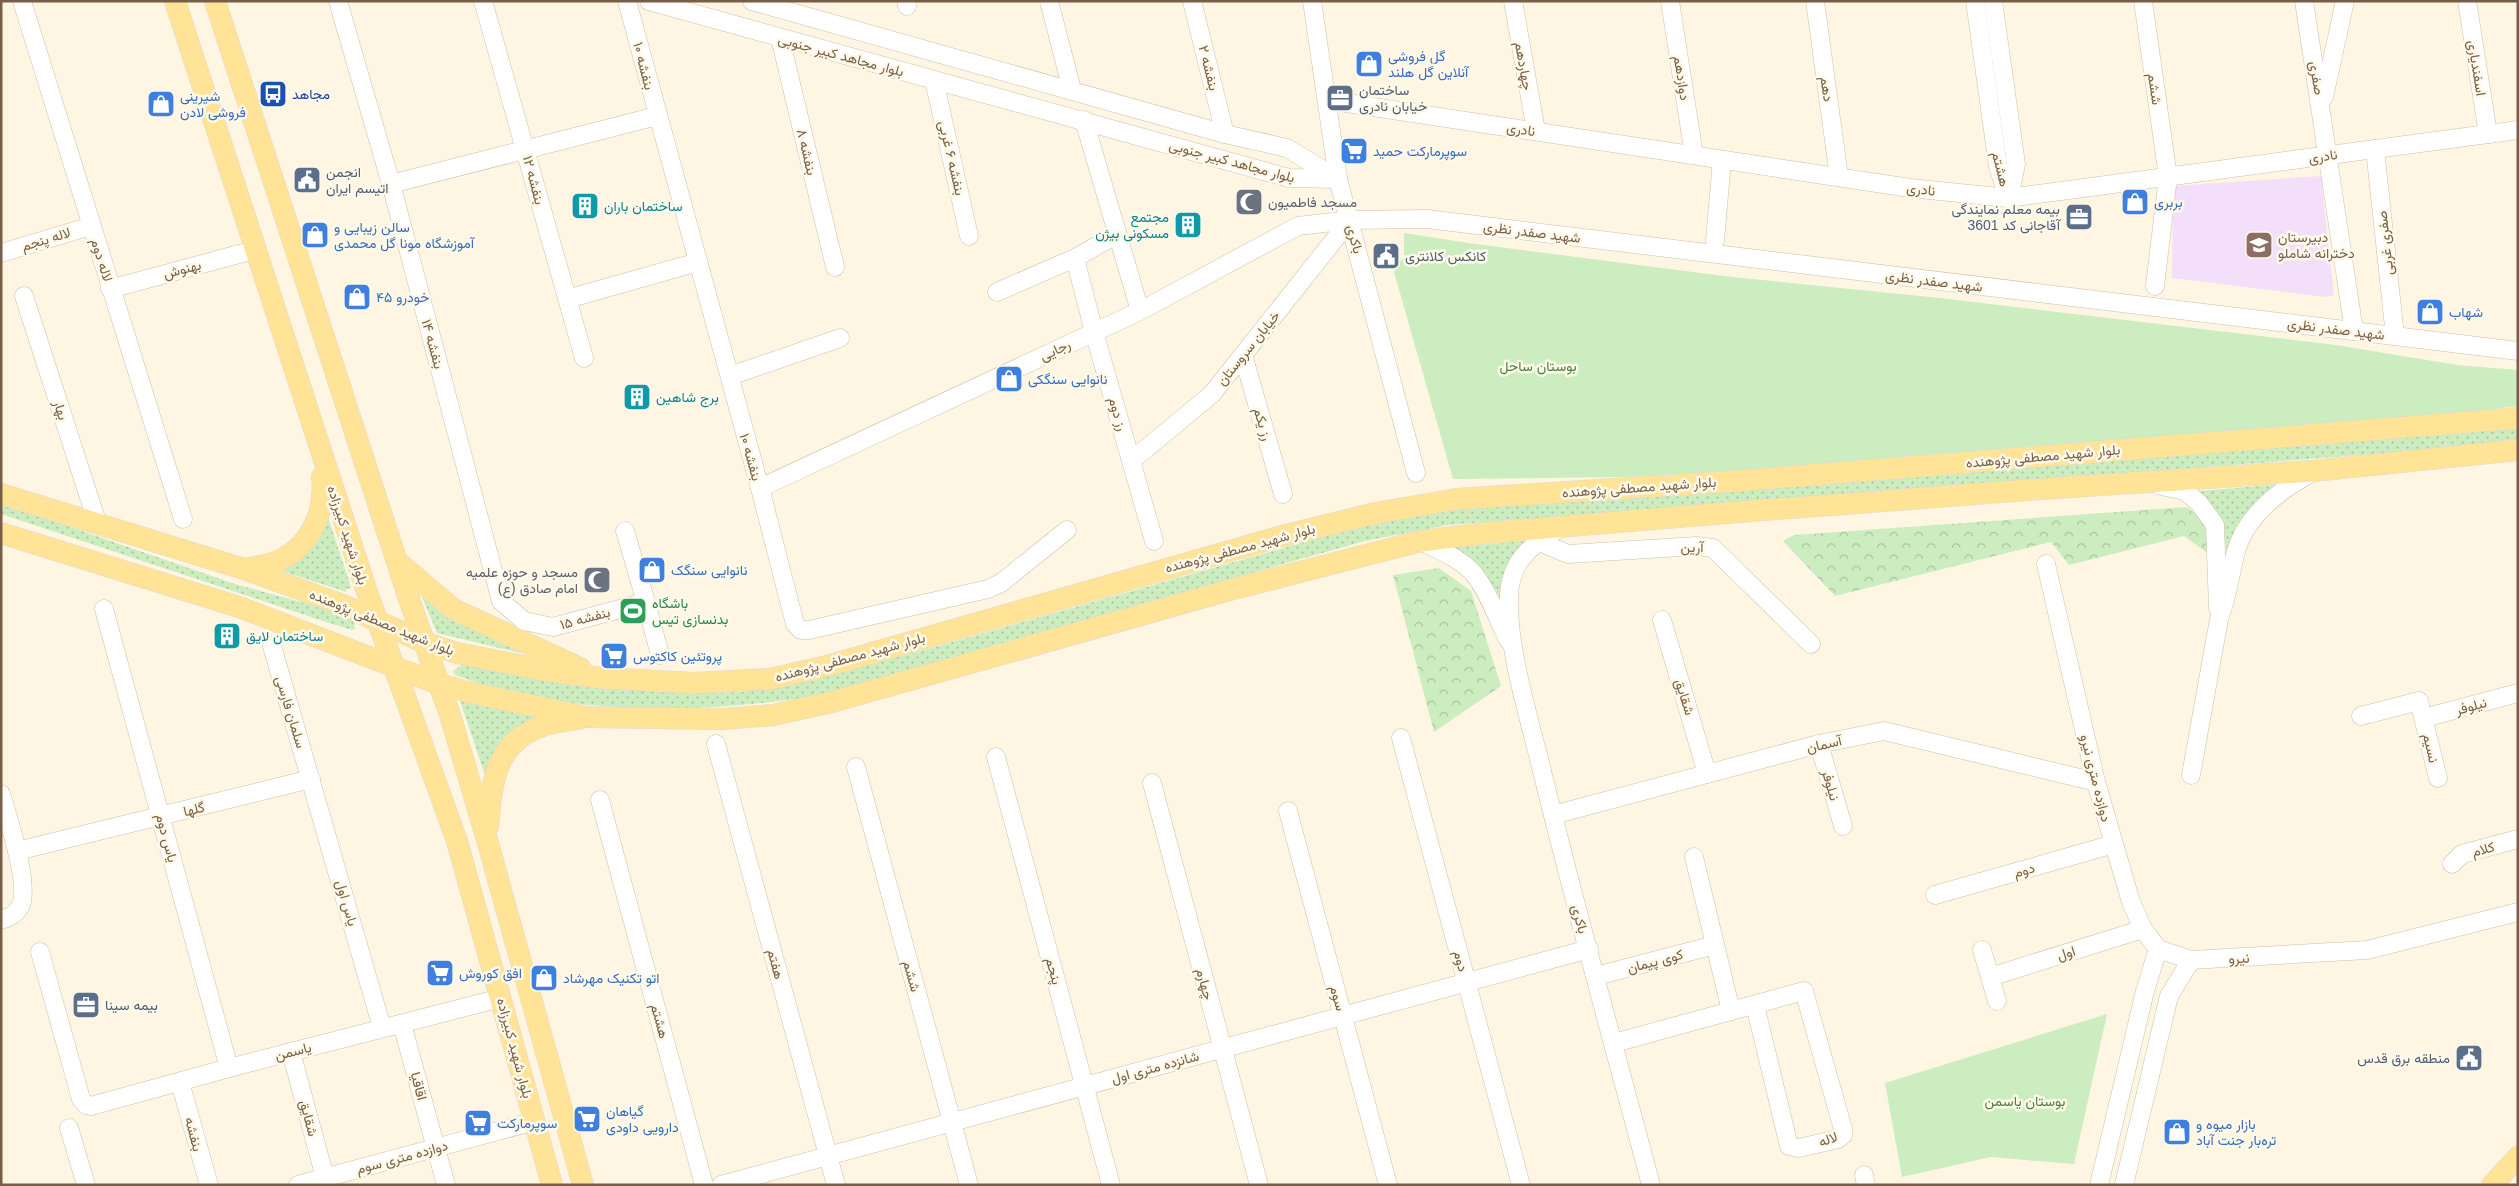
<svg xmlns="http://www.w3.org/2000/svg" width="2519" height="1186" viewBox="0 0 2519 1186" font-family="Helvetica,Vazirmatn,sans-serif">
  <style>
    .education { fill: #f3dffa }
    .grass { fill: url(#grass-dots) }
    .forest { fill: url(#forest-crowns) }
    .park { fill: #ccedbf }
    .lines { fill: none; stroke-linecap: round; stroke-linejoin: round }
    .minor-casing { stroke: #d0bea8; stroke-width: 19 }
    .major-casing { stroke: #dfd8d3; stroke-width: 22 }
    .minor { stroke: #fff; stroke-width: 18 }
    .major { stroke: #ffe498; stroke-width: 21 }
    .labels { text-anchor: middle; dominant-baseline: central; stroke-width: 5; stroke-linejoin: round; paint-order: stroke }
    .street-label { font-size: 14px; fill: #785e46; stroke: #fff9ea }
    .shop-label { font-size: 14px; fill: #366cbe; stroke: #fff9ea; text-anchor: start }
    .service-label { font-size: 14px; fill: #4e5e75; stroke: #fff9ea; text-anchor: start }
    .transit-label { font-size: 14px; fill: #164399; stroke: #fff9ea; text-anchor: start }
    .worship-label { font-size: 14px; fill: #5b616d; stroke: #fff9ea; text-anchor: start }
    .culture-label { font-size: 14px; fill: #0d838f; stroke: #fff9ea; text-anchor: start }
    .education-label { font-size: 14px; fill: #785e54; stroke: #fff9ea; text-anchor: start }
    .park-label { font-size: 14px; fill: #497f3d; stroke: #fff9ea }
    .leisure-label { font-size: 14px; fill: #27864d; stroke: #fff9ea; text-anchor: start }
  </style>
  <defs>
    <pattern id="grass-dots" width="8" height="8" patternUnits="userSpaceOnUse" patternTransform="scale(1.25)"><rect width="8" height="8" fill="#ccedbf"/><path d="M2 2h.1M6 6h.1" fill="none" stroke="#aac39d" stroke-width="1.8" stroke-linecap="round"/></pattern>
    <pattern id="forest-crowns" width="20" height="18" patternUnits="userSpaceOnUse" patternTransform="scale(1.25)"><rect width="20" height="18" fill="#ccedbf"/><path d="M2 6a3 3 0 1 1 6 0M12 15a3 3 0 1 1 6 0" fill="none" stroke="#aac39d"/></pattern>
  </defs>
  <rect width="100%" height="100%" fill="#fef6e2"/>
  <polygon class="education" points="2321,176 2334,295 2326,297 2172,278 2173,186"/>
  <g class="grass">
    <path d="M2518 428V443L1448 525 1365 541 815 696C698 714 568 717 455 675L453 671 462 665 703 693 740 692 789 686 931 648 1343 531 1445 510Z"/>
    <path d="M2283 484 2264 501 2223 594C2227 544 2232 533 2200 491Z"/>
    <polygon points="1,503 235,584 334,611 354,622 355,629 352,630 323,621 1,514"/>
    <polygon points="328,517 351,587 350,590 347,588 346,592 279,570"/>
    <polygon points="1532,540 1520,550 1508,633 1446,548"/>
    <polygon points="417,585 563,663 437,633"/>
    <polygon points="459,698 542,715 542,722 488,784"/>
  </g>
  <g class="forest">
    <path d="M2187 507C2209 524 2209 528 2210 555L2184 536 2069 565 2051 542 1835 596 1783 541 1794 535Z"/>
    <polygon points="1439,568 1471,591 1501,686 1434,732 1393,575"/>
  </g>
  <g class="park">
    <polygon points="1404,233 1475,244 1732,277 1940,298 2336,345 2457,365 2518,370 2518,406 2418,418 2199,433 1729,471 1624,477 1453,479 1394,272 1404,256"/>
    <polygon points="2107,1014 2074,1164 1991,1157 1902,1177 1885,1083"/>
  </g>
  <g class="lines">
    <defs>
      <g id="minor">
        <polyline points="22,1 183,519"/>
        <polyline points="338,1 391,184 501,601 524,621 553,627 646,602 625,531"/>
        <polyline points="483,1 584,358"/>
        <polyline points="627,1 760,488 795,624 801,630 809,630 988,589 1001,583 1067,530"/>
        <polyline points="649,1 1289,178 1338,179"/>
        <polyline points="752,1 1225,134 1287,148 1338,179"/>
        <polyline points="906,1 907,6"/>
        <polyline points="1049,1 1072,90"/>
        <polyline points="1192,1 1225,134"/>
        <polyline points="1312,1 1338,179 1416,473"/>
        <polyline points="1513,1 1536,131"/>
        <polyline points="1670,1 1694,155"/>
        <polyline points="1815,1 1839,177"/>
        <polyline points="1975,1 1998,166 2008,198"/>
        <polyline points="1993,1 2016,164 2009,198"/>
        <polyline points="2143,1 2168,177 2155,286"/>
        <polyline points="2304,1 2354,331"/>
        <polyline points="2467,1 2488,134"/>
        <polyline points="780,38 835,267"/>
        <polyline points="934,80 969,236"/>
        <polyline points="2324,97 2345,1"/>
        <polyline points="1327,100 1910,188 2008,198 2518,130"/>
        <polyline points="1084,120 1140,311"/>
        <polyline points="2375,149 2395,336"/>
        <polyline points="391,184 657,116"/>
        <polyline points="1715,241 1722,160"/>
        <polyline points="1,253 91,226"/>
        <polyline points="1075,258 1094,332 1154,541"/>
        <polyline points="110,289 254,250"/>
        <polyline points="997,292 1075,258 1116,235"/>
        <polyline points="24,296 98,525"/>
        <polyline points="567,299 698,262"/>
        <polyline points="1243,355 1283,494"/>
        <polyline points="730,376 840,338"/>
        <polyline points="1131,461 1212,394 1350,220"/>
        <polyline points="2161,486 2185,491 2199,503 2215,525 2218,608"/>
        <polyline points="760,488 1140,311 1298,226 1350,220 1427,219 2518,351"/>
        <path d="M1560 528C1532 544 1510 561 1509 596 1507 648 1529 717 1541 767 1575 907 1614 1046 1651 1185"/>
        <path d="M1421 541C1439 550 1461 559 1474 574 1489 593 1498 619 1508 640"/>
        <polyline points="1537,541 1568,554 1697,546 1713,548 1811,644"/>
        <polyline points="2046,564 2096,782 2114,844 2131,902 2143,929 2158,949 2191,960 2367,950 2518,912"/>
        <polyline points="646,602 660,655"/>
        <polyline points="104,609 229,1068"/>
        <polyline points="1662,620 1707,774"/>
        <polyline points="272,646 382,1028"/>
        <polyline points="2361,716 2419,701 2438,778"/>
        <polyline points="2424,718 2518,693"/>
        <polyline points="1401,738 1521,1185"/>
        <polyline points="716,744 836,1185"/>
        <polyline points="1819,744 1843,826"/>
        <polyline points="996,757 1111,1185"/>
        <polyline points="856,767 969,1185"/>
        <path d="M2191 775 2219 619C2228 596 2230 574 2236 551 2247 514 2281 489 2313 472"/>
        <polyline points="1152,783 1259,1185"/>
        <path d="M1 794C8 817 31 888 20 907 15 915 9 918 1 920"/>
        <polyline points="600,800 704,1185"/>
        <polyline points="1288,811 1388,1185"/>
        <polyline points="1553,815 1819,744 1884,731 2096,782"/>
        <polyline points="17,851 311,779"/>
        <polyline points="1694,857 1731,1011"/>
        <polyline points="2452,864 2462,854 2518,839"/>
        <polyline points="1935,895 2114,844"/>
        <polyline points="1982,950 1990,977 2143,929"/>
        <polyline points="40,952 81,1099 86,1105 91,1106 229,1068 501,998"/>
        <polyline points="1596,976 1715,945"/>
        <polyline points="1990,977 1997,1001"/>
        <polyline points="402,1024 446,1185"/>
        <polyline points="1614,1043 1804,991 1843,1129 1843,1135 1838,1139 1799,1148 1789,1146 1755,1005"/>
        <polyline points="291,1052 327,1185"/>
        <polyline points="180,1082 209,1185"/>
        <polyline points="69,1128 86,1185"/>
        <polyline points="1864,1175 1866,1185"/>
        <polyline points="298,1185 535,1121"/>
        <polyline points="721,1185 1589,949"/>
        <polyline points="2099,1185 2145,991 2158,949"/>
        <polyline points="2124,1185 2169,996 2191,960"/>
      </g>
      <g id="major">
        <polyline points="175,1 366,589 457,841 552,1185"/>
        <polyline points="215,1 409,599 450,715 486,836 583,1185"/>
        <polyline points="1,494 244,569 343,605 423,642 457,653 548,671 601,678 694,683 770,679 823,667 1282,536 1376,513 1457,499 1736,481 2518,418"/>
        <polyline points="1,533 239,607 439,684 472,693 587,717 722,719 773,715 832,702 1237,588 1421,541 1486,533 1738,512 2055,488 2313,471 2518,450"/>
        <polyline points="397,561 453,609 580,668"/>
        <path d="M244 569C257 567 270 565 282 559 312 544 326 509 322 477"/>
        <path d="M488 826C492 784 494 744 540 727 552 722 566 721 578 719"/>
        <polyline points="2492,1185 2518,1157"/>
      </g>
    </defs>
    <use href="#minor" class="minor-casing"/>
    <use href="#major" class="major-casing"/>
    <use href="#minor" class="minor"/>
    <use href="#major" class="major"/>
  </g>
  <defs>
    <symbol id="shop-square" viewBox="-11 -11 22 22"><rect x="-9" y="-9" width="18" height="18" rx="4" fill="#3f7fe0" stroke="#fff9ea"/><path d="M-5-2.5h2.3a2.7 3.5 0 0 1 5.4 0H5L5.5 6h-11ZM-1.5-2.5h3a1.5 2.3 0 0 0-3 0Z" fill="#fff"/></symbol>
    <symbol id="bus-square" viewBox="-11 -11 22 22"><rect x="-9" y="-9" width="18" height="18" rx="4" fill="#1a4fb4" stroke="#fff9ea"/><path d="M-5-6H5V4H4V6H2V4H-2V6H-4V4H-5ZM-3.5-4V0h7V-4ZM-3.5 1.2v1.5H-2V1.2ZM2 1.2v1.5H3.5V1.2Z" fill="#fff"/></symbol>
    <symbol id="office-square" viewBox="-11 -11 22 22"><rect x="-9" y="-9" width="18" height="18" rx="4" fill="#5c6f8a" stroke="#fff9ea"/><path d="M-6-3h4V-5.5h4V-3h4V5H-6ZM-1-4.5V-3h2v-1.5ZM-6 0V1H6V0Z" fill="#fff"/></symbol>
    <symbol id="supermarket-square" viewBox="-11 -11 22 22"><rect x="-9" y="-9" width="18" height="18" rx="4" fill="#3f7fe0" stroke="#fff9ea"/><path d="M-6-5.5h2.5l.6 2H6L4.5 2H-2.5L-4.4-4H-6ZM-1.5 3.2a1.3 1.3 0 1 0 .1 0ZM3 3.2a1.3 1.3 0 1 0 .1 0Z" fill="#fff"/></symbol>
    <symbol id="civic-square" viewBox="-11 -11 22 22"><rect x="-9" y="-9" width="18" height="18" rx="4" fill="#5c6f8a" stroke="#fff9ea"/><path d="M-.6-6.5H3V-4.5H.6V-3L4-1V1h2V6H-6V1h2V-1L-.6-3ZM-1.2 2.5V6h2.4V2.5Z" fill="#fff"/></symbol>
    <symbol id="mosque-square" viewBox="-11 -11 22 22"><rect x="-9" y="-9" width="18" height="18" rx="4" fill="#6b7280" stroke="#fff9ea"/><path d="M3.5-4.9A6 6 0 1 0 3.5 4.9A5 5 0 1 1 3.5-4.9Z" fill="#fff"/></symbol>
    <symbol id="building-square" viewBox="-11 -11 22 22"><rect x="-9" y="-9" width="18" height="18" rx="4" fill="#0f9aa8" stroke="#fff9ea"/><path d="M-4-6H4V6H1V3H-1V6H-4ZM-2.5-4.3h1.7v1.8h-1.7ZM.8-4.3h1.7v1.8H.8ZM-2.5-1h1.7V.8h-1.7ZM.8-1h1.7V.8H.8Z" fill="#fff"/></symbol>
    <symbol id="school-square" viewBox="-11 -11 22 22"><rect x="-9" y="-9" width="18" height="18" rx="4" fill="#8d6e63" stroke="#fff9ea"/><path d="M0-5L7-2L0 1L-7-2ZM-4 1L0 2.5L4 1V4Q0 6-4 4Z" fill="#fff"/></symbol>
    <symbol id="stadium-square" viewBox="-11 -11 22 22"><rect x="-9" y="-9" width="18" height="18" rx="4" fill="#2e9e5b" stroke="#fff9ea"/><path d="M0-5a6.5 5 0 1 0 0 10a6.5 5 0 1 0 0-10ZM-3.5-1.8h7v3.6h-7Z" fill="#fff"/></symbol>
  </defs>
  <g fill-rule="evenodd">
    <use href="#shop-square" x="1353" y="48" width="32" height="32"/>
    <use href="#bus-square" x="257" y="78" width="32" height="32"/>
    <use href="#office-square" x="1324" y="82" width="32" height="32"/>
    <use href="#shop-square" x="145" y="88" width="32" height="32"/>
    <use href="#supermarket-square" x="1338" y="135" width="32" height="32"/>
    <use href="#civic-square" x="291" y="164" width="32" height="32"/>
    <use href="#mosque-square" x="1233" y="186" width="32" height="32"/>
    <use href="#shop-square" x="2119" y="186" width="32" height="32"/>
    <use href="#building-square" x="569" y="190" width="32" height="32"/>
    <use href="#office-square" x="2063" y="201" width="32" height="32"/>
    <use href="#building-square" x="1172" y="209" width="32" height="32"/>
    <use href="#shop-square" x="299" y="219" width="32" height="32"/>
    <use href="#school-square" x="2243" y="229" width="32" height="32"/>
    <use href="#civic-square" x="1370" y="240" width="32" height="32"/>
    <use href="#shop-square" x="341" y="281" width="32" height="32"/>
    <use href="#shop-square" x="2414" y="296" width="32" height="32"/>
    <use href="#shop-square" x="993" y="363" width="32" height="32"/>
    <use href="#building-square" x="621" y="381" width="32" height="32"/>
    <use href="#shop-square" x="636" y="554" width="32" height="32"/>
    <use href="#mosque-square" x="581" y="564" width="32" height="32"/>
    <use href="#stadium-square" x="617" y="595" width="32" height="32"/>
    <use href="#building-square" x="211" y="620" width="32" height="32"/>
    <use href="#supermarket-square" x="598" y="640" width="32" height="32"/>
    <use href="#supermarket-square" x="424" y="957" width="32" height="32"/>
    <use href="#shop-square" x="528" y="962" width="32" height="32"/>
    <use href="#office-square" x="70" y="989" width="32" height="32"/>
    <use href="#civic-square" x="2453" y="1042" width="32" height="32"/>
    <use href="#supermarket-square" x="571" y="1103" width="32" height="32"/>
    <use href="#supermarket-square" x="462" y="1107" width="32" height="32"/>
    <use href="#shop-square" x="2161" y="1116" width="32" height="32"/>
  </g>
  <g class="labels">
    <g class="street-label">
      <text transform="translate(841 55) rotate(15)">بلوار مجاهد کبیر جنوبی</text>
      <text transform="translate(644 66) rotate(76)">بنفشه ۱۰</text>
      <text transform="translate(1524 66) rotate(80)">چهاردهم</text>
      <text transform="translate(1209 68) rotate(76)">بنفشه ۲</text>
      <text transform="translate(2477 68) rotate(81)">اسفندیاری</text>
      <text transform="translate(1682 78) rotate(81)">دوازدهم</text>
      <text transform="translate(2317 78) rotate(81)">صفری</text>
      <text transform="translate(1827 89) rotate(82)">دهم</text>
      <text transform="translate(2155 89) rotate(82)">ششم</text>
      <text transform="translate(1521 129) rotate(9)">نادری</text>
      <text transform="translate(807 152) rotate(77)">بنفشه ۸</text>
      <text transform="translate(2323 156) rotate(-8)">نادری</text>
      <text transform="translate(952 158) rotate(77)">بنفشه ۶ غربی</text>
      <text transform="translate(1232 161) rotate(15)">بلوار مجاهد کبیر جنوبی</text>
      <text transform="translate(2001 169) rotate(76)">هشتم</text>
      <text transform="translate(534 180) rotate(75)">بنفشه ۱۲</text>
      <text transform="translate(1921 189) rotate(7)">نادری</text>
      <text transform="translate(1532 232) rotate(7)">شهید صفدر نظری</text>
      <text transform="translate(46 239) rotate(-17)">لاله پنجم</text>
      <text transform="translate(1355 239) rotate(75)">باکری</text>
      <text transform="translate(2385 243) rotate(-96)">صفری غربی</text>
      <text transform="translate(102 260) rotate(73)">لاله دوم</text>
      <text transform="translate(182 269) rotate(-15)">بهنوش</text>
      <text transform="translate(1934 281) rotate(7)">شهید صفدر نظری</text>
      <text transform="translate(2336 329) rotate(7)">شهید صفدر نظری</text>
      <text transform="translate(433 344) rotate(75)">بنفشه ۱۴</text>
      <text transform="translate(1248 348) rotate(-51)">خیابان سروستان</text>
      <text transform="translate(1055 350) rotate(-25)">رجایی</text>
      <text transform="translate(61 410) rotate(72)">بهار</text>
      <text transform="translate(1118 414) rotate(74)">رز دوم</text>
      <text transform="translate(1263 424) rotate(74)">رز یکم</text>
      <text transform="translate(2043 456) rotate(-5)">بلوار شهید مصطفی پژوهنده</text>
      <text transform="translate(751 457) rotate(75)">بنفشه ۱۰</text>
      <text transform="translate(1639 487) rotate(-4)">بلوار شهید مصطفی پژوهنده</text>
      <text transform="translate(348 535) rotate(72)">بلوار شهید کبیرزاده</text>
      <text x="1692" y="547">آرین</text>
      <text transform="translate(1240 548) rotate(-15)">بلوار شهید مصطفی پژوهنده</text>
      <text transform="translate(585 618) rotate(-15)">بنفشه ۱۵</text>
      <text transform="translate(382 622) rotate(22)">بلوار شهید مصطفی پژوهنده</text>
      <text transform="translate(850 657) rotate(-15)">بلوار شهید مصطفی پژوهنده</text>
      <text transform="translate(1685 697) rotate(73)">شقایق</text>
      <text transform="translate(2471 706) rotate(-15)">نیلوفر</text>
      <text transform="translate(291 712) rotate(73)">سلمان فارسی</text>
      <text transform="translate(1824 744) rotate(-13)">آسمان</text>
      <text transform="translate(2431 748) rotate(77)">نسیم</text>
      <text transform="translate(2096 778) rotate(76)">دوازده متری نیرو</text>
      <text transform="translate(1831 785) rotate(74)">نیلوفر</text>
      <text transform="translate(194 809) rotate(-14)">گلها</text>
      <text transform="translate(167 838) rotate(75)">یاس دوم</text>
      <text transform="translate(2483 849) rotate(-15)">کلام</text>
      <text transform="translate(2024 870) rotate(-16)">دوم</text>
      <text transform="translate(347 903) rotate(74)">یاس اول</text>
      <text transform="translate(1580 919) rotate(75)">باکری</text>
      <text transform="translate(2066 953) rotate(-18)">اول</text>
      <text transform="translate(2239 958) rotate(-3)">نیرو</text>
      <text transform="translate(1461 961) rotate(75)">دوم</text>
      <text transform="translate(1655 961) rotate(-15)">کوی پیمان</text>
      <text transform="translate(776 964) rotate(75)">هفتم</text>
      <text transform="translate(1054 971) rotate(75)">پنجم</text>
      <text transform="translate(912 976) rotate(75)">ششم</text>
      <text transform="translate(1205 984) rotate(75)">چهارم</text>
      <text transform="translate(1338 998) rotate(75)">سوم</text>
      <text transform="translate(660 1021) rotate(75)">هشتم</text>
      <text transform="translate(515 1048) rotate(75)">بلوار شهید کبیرزاده</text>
      <text transform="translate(293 1051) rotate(-14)">یاسمن</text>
      <text transform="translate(1155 1067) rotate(-15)">شانزده متری اول</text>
      <text transform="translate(419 1086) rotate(75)">اقاقیا</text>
      <text transform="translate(309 1118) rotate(75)">شقایق</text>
      <text transform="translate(194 1134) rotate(75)">بنفشه</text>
      <text transform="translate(1828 1139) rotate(-20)">لاله</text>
      <text transform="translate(402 1157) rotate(-15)">دوازده متری سوم</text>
    </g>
    <g class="shop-label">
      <text x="1388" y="56">گل فروشی<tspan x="1388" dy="16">آنلاین گل هلند</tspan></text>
      <text x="180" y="96">شیرینی<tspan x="180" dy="16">فروشی لادن</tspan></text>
      <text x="1373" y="151">سوپرمارکت حمید</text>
      <text x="2154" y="202">بربری</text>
      <text x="334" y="227">سالن زیبایی و<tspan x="334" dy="16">آموزشگاه مونا گل محمدی</tspan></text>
      <text x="376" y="297">خودرو ۴۵</text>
      <text x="2449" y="312">شهاب</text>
      <text x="1028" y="379">نانوایی سنگکی</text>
      <text x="671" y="570">نانوایی سنگک</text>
      <text x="633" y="656">پروتئین کاکتوس</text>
      <text x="459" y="973">افق کوروش</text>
      <text x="563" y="978">اتو تکنیک مهرشاد</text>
      <text x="606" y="1111">گیاهان<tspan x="606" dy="16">دارویی داودی</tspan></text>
      <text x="497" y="1123">سوپرمارکت</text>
      <text x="2196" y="1124">بازار میوه و<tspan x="2196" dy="16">تره‌بار جنت آباد</tspan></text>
    </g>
    <g class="service-label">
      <text x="1359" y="90">ساختمان<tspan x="1359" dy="16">خیابان نادری</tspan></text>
      <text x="326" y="172">انجمن<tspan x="326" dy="16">اتیسم ایران</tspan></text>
      <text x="2060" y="209" text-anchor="end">بیمه معلم نمایندگی<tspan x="2060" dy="16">آقاجانی کد 3601</tspan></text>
      <text x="1405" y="256">کانکس کلانتری</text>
      <text x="105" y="1005">بیمه سینا</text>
      <text x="2450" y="1058" text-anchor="end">منطقه برق قدس</text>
    </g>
    <g class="transit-label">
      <text x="292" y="94">مجاهد</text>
    </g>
    <g class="worship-label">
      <text x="1268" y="202">مسجد فاطمیون</text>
      <text x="578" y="572" text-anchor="end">مسجد و حوزه علمیه<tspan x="578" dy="16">امام صادق (ع)</tspan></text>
    </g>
    <g class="culture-label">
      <text x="604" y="206">ساختمان باران</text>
      <text x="1169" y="217" text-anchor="end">مجتمع<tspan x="1169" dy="16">مسکونی بیژن</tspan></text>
      <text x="656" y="397">برج شاهین</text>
      <text x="246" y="636">ساختمان لایق</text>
    </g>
    <g class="education-label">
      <text x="2278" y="237">دبیرستان<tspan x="2278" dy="16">دخترانه شاملو</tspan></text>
    </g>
    <g class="park-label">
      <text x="1538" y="366">بوستان ساحل</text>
      <text x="2025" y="1101">بوستان یاسمن</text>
    </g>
    <g class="leisure-label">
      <text x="652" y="603">باشگاه<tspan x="652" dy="16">بدنسازی تیس</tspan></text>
    </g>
  </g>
  <rect width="2519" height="1186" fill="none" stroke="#785e46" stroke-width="5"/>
</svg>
